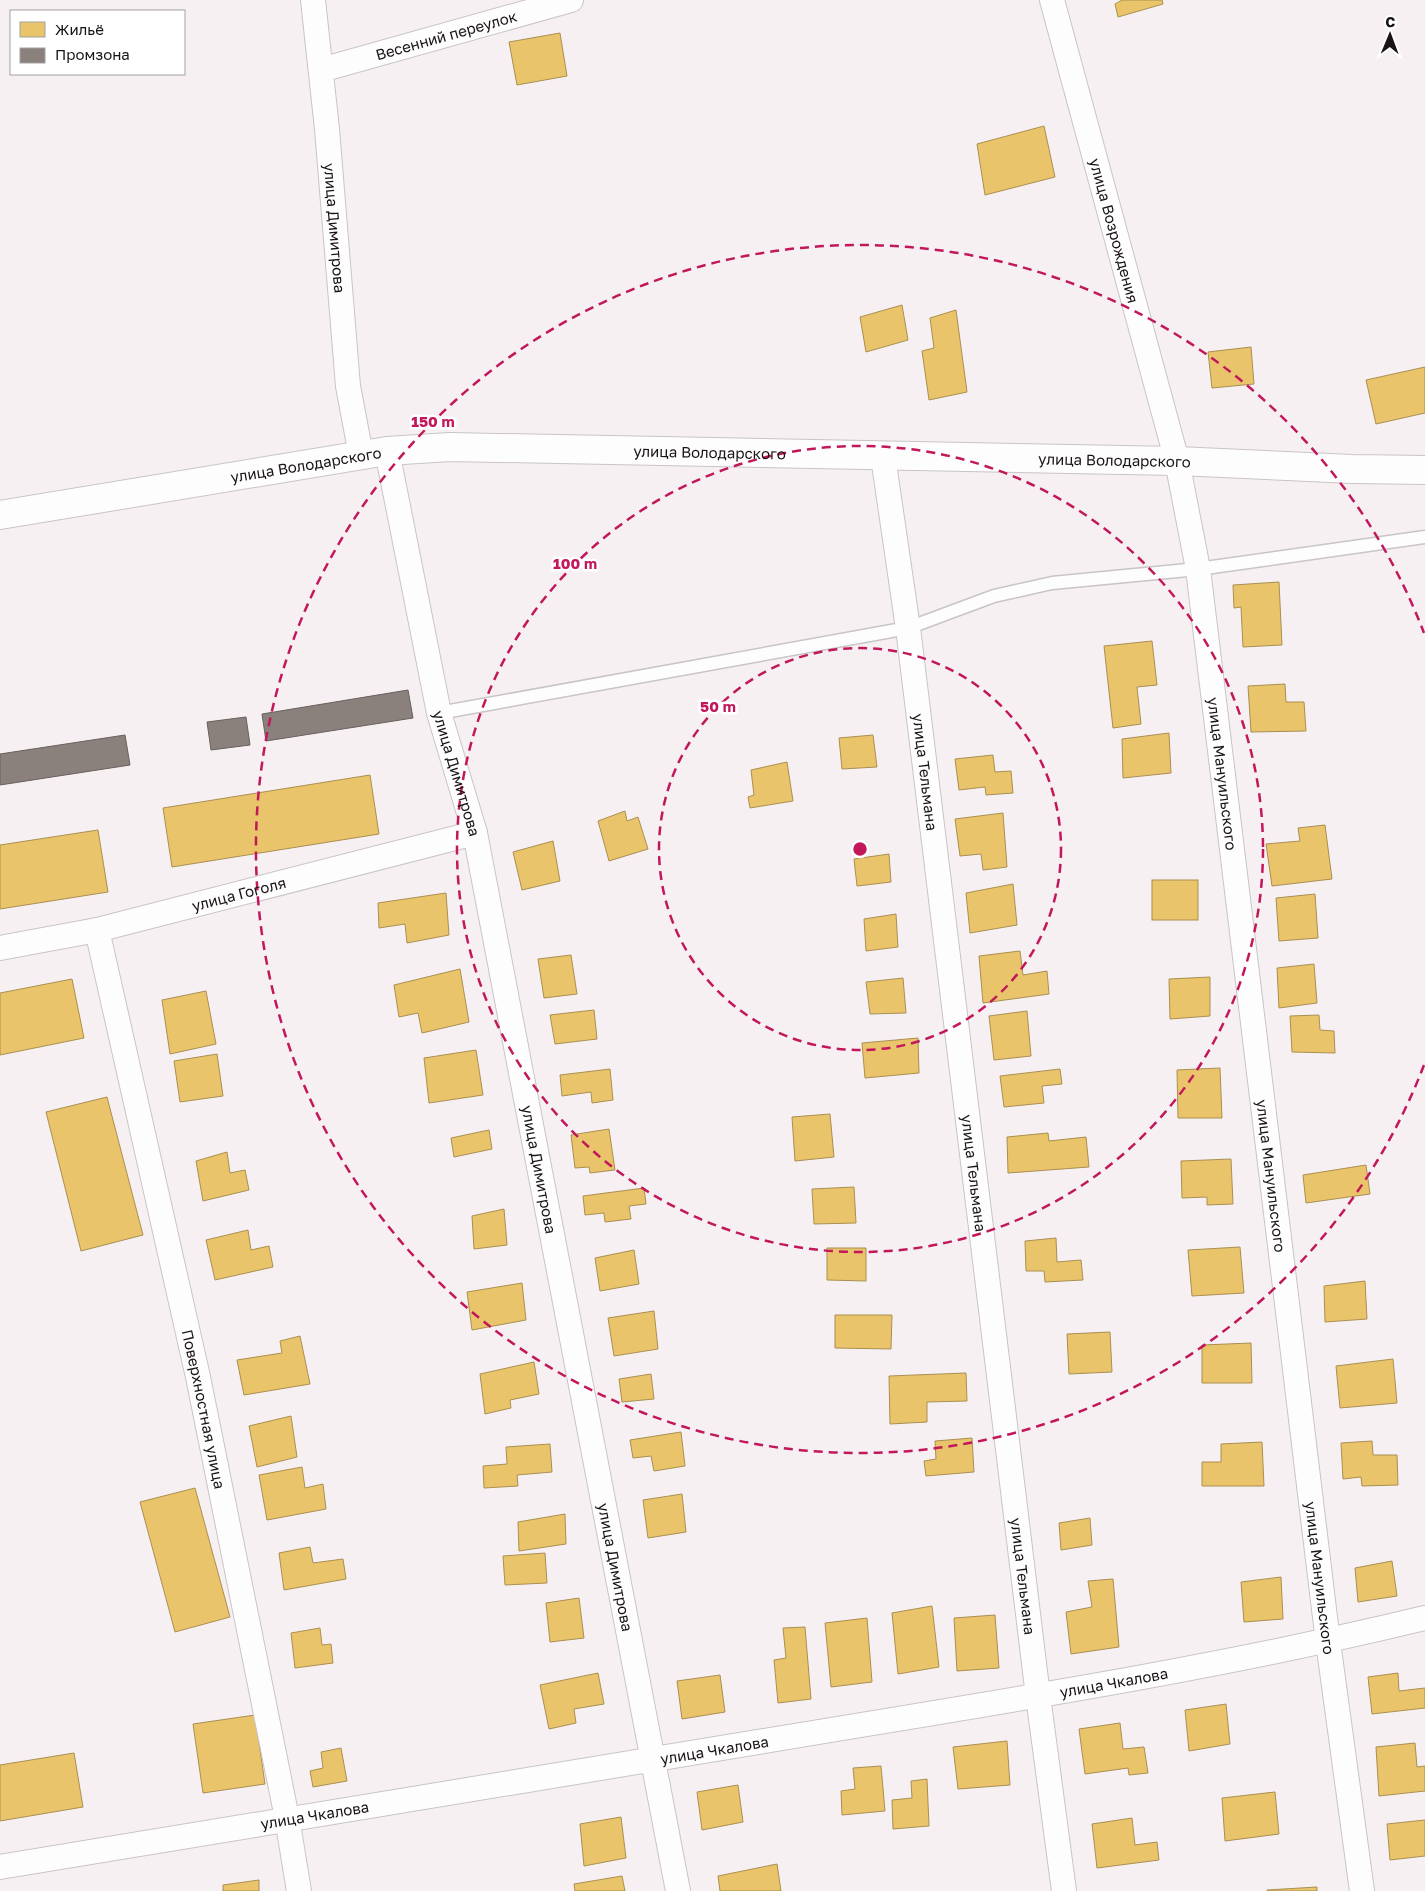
<svg xmlns="http://www.w3.org/2000/svg" width="1425" height="1891" viewBox="0 0 1425 1891" font-family="'Golos Text',sans-serif">
  <style>
    .homes { fill: #e9c46a; stroke: #aa8f51 }
    .industry { fill: #8a817c; stroke: #68605d }
    .lines { fill: none; stroke-linecap: round; stroke-linejoin: round }
    .lane-casing { stroke: #c9c4c6; stroke-width: 15 }
    .street-casing { stroke: #c9c4c6; stroke-width: 26 }
    .secondary-casing { stroke: #c9c4c6; stroke-width: 30 }
    .lane { stroke: #fefdfd; stroke-width: 12 }
    .street { stroke: #fefdfd; stroke-width: 24 }
    .secondary { stroke: #fefdfd; stroke-width: 28 }
    .ring { fill: none; stroke: #c2185b; stroke-width: 2.5; stroke-dasharray: 9 6 }
    .labels { text-anchor: middle; dominant-baseline: central; stroke-width: 5; stroke-linejoin: round; paint-order: stroke }
    .street-label { font-size: 15px; fill: #181316; stroke: #fff }
    .centre { fill: #c2185b; stroke: #fff; stroke-width: 2.5 }
    .ring-label { font-size: 15px; text-anchor: middle; font-weight: bold; fill: #c2185b; stroke: #fff; stroke-width: 5; stroke-linejoin: round; paint-order: stroke }
  </style>
  <rect width="100%" height="100%" fill="#f6f0f3"/>
  <g class="homes">
    <polygon points="1122,0 1162,0 1163,4 1118,17 1115,4"/>
    <polygon points="560,33 567,76 517,85 509,42"/>
    <polygon points="1044,126 1055,177 985,195 977,144"/>
    <polygon points="902,305 908,340 866,352 860,317"/>
    <polygon points="956,310 967,392 929,400 922,351 934,348 930,318"/>
    <polygon points="1251,347 1254,384 1212,388 1208,352"/>
    <polygon points="1425,367 1425,413 1376,424 1366,380"/>
    <polygon points="1279,582 1282,645 1243,647 1241,607 1234,608 1233,585"/>
    <polygon points="1152,641 1157,685 1137,687 1141,724 1113,728 1104,646"/>
    <polygon points="1285,684 1286,702 1304,702 1306,731 1251,732 1248,686"/>
    <polygon points="1169,733 1171,773 1123,778 1122,739"/>
    <polygon points="873,735 877,767 842,769 839,738"/>
    <polygon points="993,755 995,772 1011,771 1013,793 986,795 985,787 959,790 955,759"/>
    <polygon points="787,762 793,801 750,808 748,797 754,795 751,770"/>
    <polygon points="370,775 379,834 172,867 163,808"/>
    <polygon points="625,811 627,821 638,817 648,849 609,861 598,821"/>
    <polygon points="1003,813 1007,867 983,870 981,854 960,856 955,819"/>
    <polygon points="1325,825 1332,879 1272,886 1266,844 1300,841 1298,828"/>
    <polygon points="98,830 108,892 0,909 0,845"/>
    <polygon points="553,841 560,881 522,890 513,852"/>
    <polygon points="889,854 891,882 857,886 854,859"/>
    <rect x="1152" y="880" width="46" height="40"/>
    <polygon points="1013,884 1017,925 970,933 966,893"/>
    <polygon points="446,893 449,935 407,943 405,924 379,928 378,903"/>
    <polygon points="1315,894 1318,938 1279,941 1276,898"/>
    <polygon points="896,914 898,947 866,951 864,919"/>
    <polygon points="1020,951 1023,975 1047,971 1049,994 983,1003 979,956"/>
    <polygon points="571,955 577,994 544,998 538,959"/>
    <polygon points="1314,964 1317,1003 1279,1008 1277,968"/>
    <polygon points="460,969 469,1022 422,1033 418,1013 399,1017 394,985"/>
    <polygon points="1210,977 1210,1016 1170,1019 1169,979"/>
    <polygon points="903,978 906,1013 870,1014 866,982"/>
    <polygon points="72,979 84,1038 0,1055 0,993"/>
    <polygon points="206,991 216,1044 170,1054 162,1000"/>
    <polygon points="594,1010 597,1039 555,1044 550,1015"/>
    <polygon points="1027,1011 1031,1056 994,1060 989,1016"/>
    <polygon points="1319,1015 1320,1030 1334,1031 1335,1053 1292,1052 1290,1016"/>
    <polygon points="918,1038 919,1073 865,1078 862,1043"/>
    <polygon points="476,1050 483,1095 429,1103 424,1058"/>
    <polygon points="217,1054 223,1096 180,1102 174,1061"/>
    <polygon points="1220,1068 1222,1118 1178,1118 1177,1070"/>
    <polygon points="610,1069 613,1100 592,1103 591,1092 562,1096 560,1075"/>
    <polygon points="1060,1069 1062,1084 1042,1086 1044,1103 1004,1107 1000,1076"/>
    <polygon points="107,1097 143,1235 81,1251 46,1112"/>
    <polygon points="830,1114 834,1157 795,1161 792,1117"/>
    <polygon points="609,1129 615,1170 590,1173 589,1167 575,1168 571,1135"/>
    <polygon points="489,1130 492,1149 454,1157 451,1138"/>
    <polygon points="1048,1133 1049,1141 1086,1137 1089,1167 1008,1173 1007,1137"/>
    <polygon points="227,1152 230,1173 245,1170 249,1190 203,1201 196,1161"/>
    <polygon points="1231,1159 1233,1204 1207,1205 1207,1197 1182,1198 1181,1161"/>
    <polygon points="1366,1165 1370,1194 1306,1203 1303,1175"/>
    <polygon points="854,1187 856,1223 814,1224 812,1189"/>
    <polygon points="644,1188 646,1204 629,1206 631,1219 605,1222 604,1213 585,1215 583,1196"/>
    <polygon points="504,1209 507,1245 474,1249 472,1216"/>
    <polygon points="248,1230 251,1250 269,1246 273,1267 215,1280 206,1240"/>
    <polygon points="1056,1238 1057,1262 1081,1260 1083,1280 1045,1282 1044,1271 1026,1271 1025,1241"/>
    <polygon points="1240,1247 1244,1293 1192,1296 1188,1250"/>
    <polygon points="827,1248 866,1248 866,1281 827,1280"/>
    <polygon points="634,1250 639,1284 600,1291 595,1258"/>
    <polygon points="1365,1281 1367,1319 1325,1322 1324,1286"/>
    <polygon points="522,1283 526,1320 472,1330 467,1292"/>
    <polygon points="654,1311 658,1349 614,1356 608,1318"/>
    <polygon points="835,1315 892,1315 891,1349 835,1348"/>
    <polygon points="1110,1332 1112,1372 1069,1374 1067,1334"/>
    <polygon points="300,1336 310,1384 244,1395 237,1360 282,1353 280,1341"/>
    <polygon points="1251,1343 1252,1383 1202,1383 1202,1345"/>
    <polygon points="1393,1359 1397,1403 1340,1408 1336,1366"/>
    <polygon points="534,1362 539,1394 510,1400 511,1408 485,1414 480,1374"/>
    <polygon points="966,1373 967,1401 927,1402 927,1422 890,1424 889,1376"/>
    <polygon points="651,1374 654,1399 622,1402 619,1379"/>
    <polygon points="291,1416 297,1457 257,1467 249,1426"/>
    <polygon points="681,1432 685,1466 654,1471 651,1456 633,1458 630,1440"/>
    <polygon points="972,1438 974,1472 926,1476 924,1461 936,1459 935,1441"/>
    <polygon points="1372,1441 1373,1455 1397,1455 1398,1485 1362,1486 1361,1477 1343,1479 1341,1443"/>
    <polygon points="1262,1442 1264,1486 1202,1486 1202,1462 1221,1462 1221,1444"/>
    <polygon points="550,1444 552,1472 517,1475 518,1486 484,1488 483,1466 507,1464 506,1447"/>
    <polygon points="302,1467 305,1488 323,1484 326,1509 267,1520 259,1475"/>
    <polygon points="195,1488 230,1617 175,1632 140,1502"/>
    <polygon points="682,1494 686,1532 648,1538 643,1500"/>
    <polygon points="565,1514 566,1544 519,1551 518,1522"/>
    <polygon points="1090,1518 1092,1545 1061,1550 1059,1523"/>
    <polygon points="310,1547 313,1563 343,1559 346,1579 284,1590 279,1553"/>
    <polygon points="545,1553 547,1583 505,1585 503,1556"/>
    <polygon points="1392,1561 1397,1596 1358,1602 1355,1568"/>
    <polygon points="1281,1577 1283,1619 1244,1622 1241,1582"/>
    <polygon points="1113,1579 1119,1647 1071,1654 1066,1612 1092,1607 1088,1581"/>
    <polygon points="579,1598 584,1638 550,1642 546,1603"/>
    <polygon points="932,1606 939,1667 898,1674 892,1613"/>
    <polygon points="995,1615 999,1668 957,1671 954,1618"/>
    <polygon points="867,1618 872,1682 831,1687 825,1623"/>
    <polygon points="805,1627 811,1699 778,1703 774,1660 786,1658 783,1628"/>
    <polygon points="320,1628 322,1645 331,1644 333,1663 295,1668 291,1633"/>
    <polygon points="598,1673 604,1704 574,1709 576,1723 549,1729 540,1685"/>
    <polygon points="1398,1673 1399,1691 1425,1688 1425,1708 1372,1714 1368,1677"/>
    <polygon points="720,1675 725,1712 682,1719 677,1681"/>
    <polygon points="1226,1704 1230,1744 1189,1751 1185,1710"/>
    <polygon points="255,1715 265,1784 203,1793 193,1724"/>
    <polygon points="1120,1723 1123,1749 1144,1747 1148,1773 1129,1775 1128,1768 1085,1774 1079,1729"/>
    <polygon points="1007,1741 1010,1785 958,1789 953,1747"/>
    <polygon points="1415,1743 1417,1767 1425,1766 1425,1791 1379,1796 1376,1747"/>
    <polygon points="341,1748 347,1781 313,1787 310,1771 323,1768 321,1752"/>
    <polygon points="74,1753 83,1807 0,1821 0,1765"/>
    <polygon points="881,1766 885,1811 842,1815 841,1791 855,1789 853,1768"/>
    <polygon points="927,1779 929,1826 893,1829 892,1800 912,1798 911,1781"/>
    <polygon points="738,1785 743,1822 702,1830 697,1792"/>
    <polygon points="1275,1792 1279,1834 1225,1841 1222,1798"/>
    <polygon points="621,1817 626,1858 584,1866 580,1824"/>
    <polygon points="1132,1818 1135,1845 1157,1842 1159,1860 1097,1868 1092,1824"/>
    <polygon points="1425,1820 1425,1856 1390,1860 1387,1824"/>
    <polygon points="777,1864 781,1891 720,1891 718,1876"/>
    <polygon points="622,1876 625,1891 575,1891 574,1884"/>
    <polygon points="259,1880 259,1891 223,1891 223,1885"/>
    <polygon points="1317,1887 1317,1891 1267,1891 1267,1890"/>
  </g>
  <g class="industry">
    <polygon points="408,690 413,718 266,741 262,714"/>
    <polygon points="246,717 250,745 211,750 207,722"/>
    <polygon points="125,735 130,765 0,785 0,754"/>
  </g>
  <g class="lines">
    <defs>
      <polyline id="lane" points="439,713 908,628 994,596 1052,583 1198,569 1425,537"/>
      <g id="street">
        <path id="s1" d="M313 0 327 129 348 386 361 455"/>
        <path id="s2" d="M1052 0 1177 461 1198 569 1328 1642 1362 1891"/>
        <path id="s3" d="M321 70 571 0"/>
        <path id="s4" d="M387 451 439 713 475 833 678 1891"/>
        <path id="s5" d="M883 457 908 628 1038 1696 1064 1891"/>
        <path id="s6" d="M97 930 198 1377 287 1818 299 1891"/>
        <path id="s7" d="M0 948 97 930 475 833"/>
        <path id="s8" d="M0 1867C287 1818 574 1774 861 1725 1050 1694 1239 1663 1425 1618"/>
      </g>
      <g id="secondary">
        <path id="s9" d="M0 515 387 451 450 447 1177 461 1352 469 1425 470"/>
      </g>
    </defs>
    <use href="#lane" class="lane-casing"/>
    <use href="#street" class="street-casing"/>
    <use href="#secondary" class="secondary-casing"/>
    <use href="#lane" class="lane"/>
    <use href="#street" class="street"/>
    <use href="#secondary" class="secondary"/>
  </g>
  <g class="ring">
    <circle cx="860" cy="849" r="201"/>
    <circle cx="860" cy="849" r="403"/>
    <path d="M1424 1065A604 604 0 1 1 1424 633"/>
  </g>
  <g class="labels">
    <g class="street-label">
      <text stroke="none"><textPath href="#s3" startOffset="130">Весенний переулок</textPath></text>
      <text stroke="none"><textPath href="#s1" startOffset="229">улица Димитрова</textPath></text>
      <text stroke="none"><textPath href="#s2" startOffset="239">улица Возрождения</textPath></text>
      <text stroke="none"><textPath href="#s9" startOffset="715">улица Володарского</textPath></text>
      <text stroke="none"><textPath href="#s9" startOffset="1120">улица Володарского</textPath></text>
      <text stroke="none"><textPath href="#s9" startOffset="310">улица Володарского</textPath></text>
      <text stroke="none"><textPath href="#s5" startOffset="318">улица Тельмана</textPath></text>
      <text stroke="none"><textPath href="#s4" startOffset="330">улица Димитрова</textPath></text>
      <text stroke="none"><textPath href="#s2" startOffset="794">улица Мануильского</textPath></text>
      <text stroke="none"><textPath href="#s7" startOffset="245">улица Гоголя</textPath></text>
      <text stroke="none"><textPath href="#s4" startOffset="735">улица Димитрова</textPath></text>
      <text stroke="none"><textPath href="#s5" startOffset="722">улица Тельмана</textPath></text>
      <text stroke="none"><textPath href="#s2" startOffset="1199">улица Мануильского</textPath></text>
      <text stroke="none"><textPath href="#s6" startOffset="491">Поверхностная улица</textPath></text>
      <text stroke="none"><textPath href="#s4" startOffset="1140">улица Димитрова</textPath></text>
      <text stroke="none"><textPath href="#s5" startOffset="1128">улица Тельмана</textPath></text>
      <text stroke="none"><textPath href="#s2" startOffset="1604">улица Мануильского</textPath></text>
      <text stroke="none"><textPath href="#s8" startOffset="1129">улица Чкалова</textPath></text>
      <text stroke="none"><textPath href="#s8" startOffset="724">улица Чкалова</textPath></text>
      <text stroke="none"><textPath href="#s8" startOffset="319">улица Чкалова</textPath></text>
    </g>
  </g>
  <circle cx="860" cy="849" r="8" class="centre"/>
  <g class="ring-label">
    <text x="433" y="427">150 m</text>
    <text x="575" y="569">100 m</text>
    <text x="718" y="712">50 m</text>
  </g>
  <rect x="10" y="10" width="175" height="65" fill="#ffffff" stroke="#a3a1a2"/>
  <rect x="20" y="22" width="25" height="15" fill="#e9c46a" stroke="#a3a1a2"/>
  <text x="55" y="35" font-size="15" fill="#181316">Жильё</text>
  <rect x="20" y="48" width="25" height="15" fill="#8a817c" stroke="#a3a1a2"/>
  <text x="55" y="60" font-size="15" fill="#181316">Промзона</text>
  <g transform="translate(1390 35) rotate(1)" stroke="#ffffff" stroke-width="4" paint-order="stroke">
  <path d="M0-4L9 19L0 12L-9 19Z" fill="#181316"/>
  <text y="-8" font-size="14" font-weight="bold" text-anchor="middle" fill="#181316">С</text>
  </g>
</svg>
